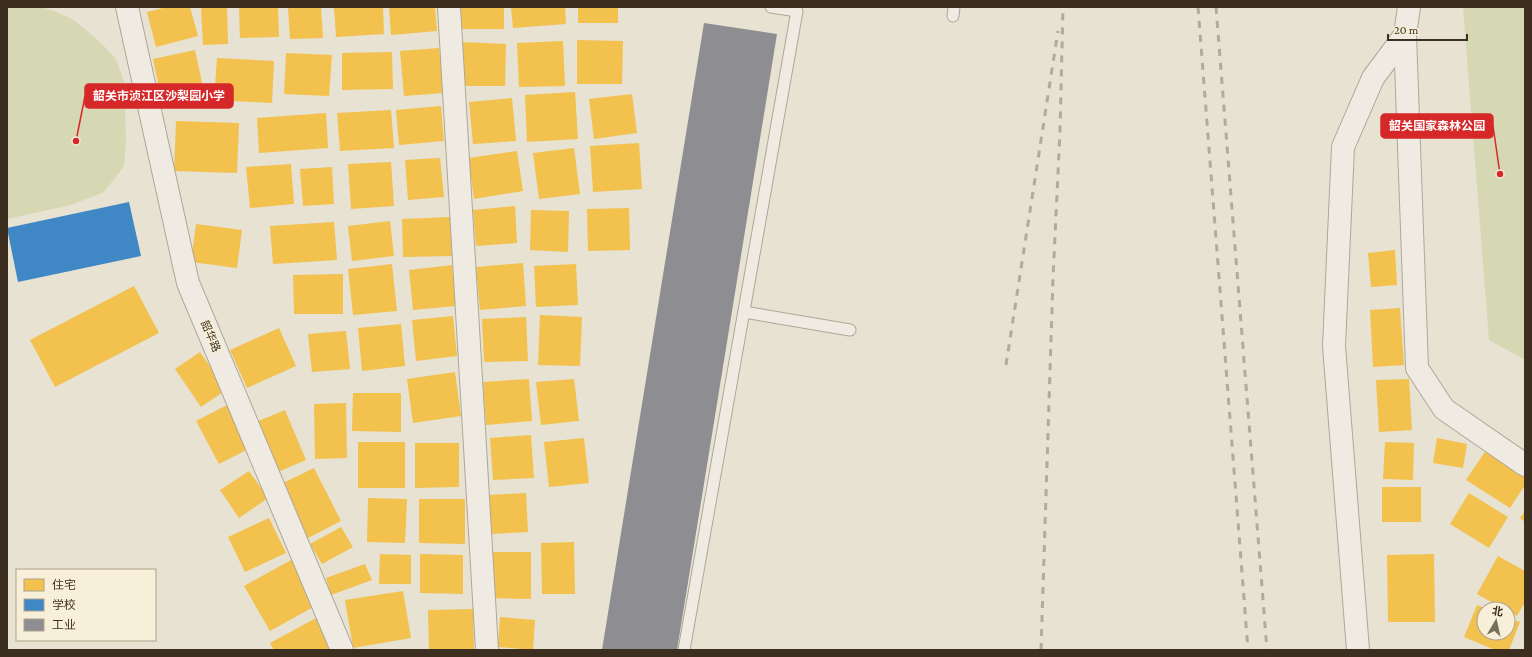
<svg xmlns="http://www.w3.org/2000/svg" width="1532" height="657" viewBox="0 0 1532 657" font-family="'Crimson Pro','Noto Sans SC',serif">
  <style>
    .green { fill: #d5d8b3 }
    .homes { fill: #f2c14e }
    .schools { fill: #3f88c5 }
    .industry { fill: #8d8d92 }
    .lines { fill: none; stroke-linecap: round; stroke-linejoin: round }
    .lane-casing { stroke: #ada799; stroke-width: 13 }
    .street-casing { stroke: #ada799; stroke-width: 24 }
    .lane { stroke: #efebe3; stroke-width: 11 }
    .street { stroke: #efebe3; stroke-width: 22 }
    .rail { stroke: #afaba2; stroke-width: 3; stroke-dasharray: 7 7; stroke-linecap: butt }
    .labels { text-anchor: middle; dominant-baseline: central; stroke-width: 4; stroke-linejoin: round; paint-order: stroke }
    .street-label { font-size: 11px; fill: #3d2f20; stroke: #f7efd8 }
    .leader { fill: none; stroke: #d62828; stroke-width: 1.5 }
    .callout-dot { fill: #d62828; stroke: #f7efd8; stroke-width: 1.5 }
    .callout { fill: #d62828; stroke: #d62828; stroke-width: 1.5 }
    .callout-label { font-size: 12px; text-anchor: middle; font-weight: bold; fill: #fff }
  </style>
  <rect width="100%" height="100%" fill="#e7e2d1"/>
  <g class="green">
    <polygon points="12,7 39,7 52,10 74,20 101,43 116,59 124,82 126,142 124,166 104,192 71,205 7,219 7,8"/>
    <polygon points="1463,7 1525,7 1525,360 1489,340"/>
  </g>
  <g class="homes">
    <polygon points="167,7 190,7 198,36 156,47 147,12"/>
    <polygon points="201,7 227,7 228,44 203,45"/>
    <polygon points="239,7 278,7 279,37 240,38"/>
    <polygon points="288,7 321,7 323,38 290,39"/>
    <polygon points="334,7 383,7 384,34 336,37"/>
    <polygon points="389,7 435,7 437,31 391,35"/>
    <rect x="461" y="7" width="43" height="22"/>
    <polygon points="511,7 565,7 566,24 513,28"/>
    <rect x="578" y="7" width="40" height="16"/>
    <polygon points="577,40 623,41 622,84 577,84"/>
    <polygon points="563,41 565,86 519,87 517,43"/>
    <polygon points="462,42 506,44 505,86 461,86"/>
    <polygon points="439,48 444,93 404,96 400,51"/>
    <polygon points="195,50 204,92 162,101 153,59"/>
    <polygon points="392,52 393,89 342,90 342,53"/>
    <polygon points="286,53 332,55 329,96 284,94"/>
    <polygon points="217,58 274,61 272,103 214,100"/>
    <polygon points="575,92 578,139 527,142 525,95"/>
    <polygon points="632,94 637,133 594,139 589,99"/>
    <polygon points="512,98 516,141 473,144 469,102"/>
    <polygon points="441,106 444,141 399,145 396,110"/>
    <polygon points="391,110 394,148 340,151 337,113"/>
    <polygon points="326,113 328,148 259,153 257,118"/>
    <polygon points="176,121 239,123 237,173 174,171"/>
    <polygon points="639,143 642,189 593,192 590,146"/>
    <polygon points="574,148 580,194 539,199 533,153"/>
    <polygon points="517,151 523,191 474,199 468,158"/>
    <polygon points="440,158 444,197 408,200 405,160"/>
    <polygon points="391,162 394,206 351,209 348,164"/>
    <polygon points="291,164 294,204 250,208 246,167"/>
    <polygon points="332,167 334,204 303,206 300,169"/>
    <polygon points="515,206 517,243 476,246 473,210"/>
    <polygon points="629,208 630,250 588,251 587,209"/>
    <polygon points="531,210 569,211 568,252 530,250"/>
    <polygon points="450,217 452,256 403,257 402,219"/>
    <polygon points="390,221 394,256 352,261 348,226"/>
    <polygon points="334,222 337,260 273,264 270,226"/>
    <polygon points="196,224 242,230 237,268 191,262"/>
    <polygon points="1395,250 1397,285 1371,287 1368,253"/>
    <polygon points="523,263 526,306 480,310 476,267"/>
    <polygon points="392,264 397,311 353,315 348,269"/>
    <polygon points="576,264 578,305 536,307 534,266"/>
    <polygon points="452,265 456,306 413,310 409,270"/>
    <polygon points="343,274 343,314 294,314 293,275"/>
    <polygon points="134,286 159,333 55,387 30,340"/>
    <polygon points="1400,308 1404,365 1373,367 1370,310"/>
    <polygon points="540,315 582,317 580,366 538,365"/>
    <polygon points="453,316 457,356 416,361 412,320"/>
    <polygon points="526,317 528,361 484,362 482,319"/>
    <polygon points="401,324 405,366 362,371 358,328"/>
    <polygon points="279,328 296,366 247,388 230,350"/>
    <polygon points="346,331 350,369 312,372 308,334"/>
    <polygon points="200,352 226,390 201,407 175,369"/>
    <polygon points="455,372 461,416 413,423 407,379"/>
    <polygon points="529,379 532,421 486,425 483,382"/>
    <polygon points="574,379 579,421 541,425 536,382"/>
    <polygon points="1409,379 1412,430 1379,432 1376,380"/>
    <polygon points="353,393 401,393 401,432 352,431"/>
    <polygon points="231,403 254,446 219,464 196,421"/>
    <polygon points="346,403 347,458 315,459 314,404"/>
    <polygon points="285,410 306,460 278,472 256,422"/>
    <polygon points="531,435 534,478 493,480 490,438"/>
    <polygon points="584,438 589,483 549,487 544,442"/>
    <polygon points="1437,438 1467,444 1463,468 1433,463"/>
    <rect x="358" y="442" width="47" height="46"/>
    <polygon points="1385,442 1414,443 1413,480 1383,479"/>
    <polygon points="415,443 459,443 459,487 415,488"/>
    <polygon points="1486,450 1525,475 1525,485 1510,508 1466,480"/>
    <polygon points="314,468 341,521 308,538 281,484"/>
    <polygon points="249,471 268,498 239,518 220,490"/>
    <rect x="1382" y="487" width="39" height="35"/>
    <polygon points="526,493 528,532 490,534 488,495"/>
    <polygon points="1469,493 1508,517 1489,548 1450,524"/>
    <polygon points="368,498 407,499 405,543 367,542"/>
    <polygon points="419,499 465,499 465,544 419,543"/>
    <polygon points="1525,511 1525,522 1520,518"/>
    <polygon points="269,518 286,553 245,572 228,537"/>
    <polygon points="341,527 353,547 322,564 310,544"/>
    <polygon points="574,542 575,594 542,594 541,543"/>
    <polygon points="490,552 531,552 531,599 490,598"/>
    <polygon points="380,554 411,555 411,584 379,584"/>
    <polygon points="420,554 463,555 463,594 420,593"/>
    <polygon points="1434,554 1435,622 1388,622 1387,555"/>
    <polygon points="1498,556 1525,571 1525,602 1517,616 1508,611 1508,609 1504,609 1477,594"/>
    <polygon points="291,560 317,605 270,631 244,586"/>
    <polygon points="365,564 372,580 331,595 326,578"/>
    <polygon points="403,591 411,638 353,648 345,600"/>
    <polygon points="1477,605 1484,608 1484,633 1508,633 1508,618 1520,622 1509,650 1495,650 1464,637"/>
    <polygon points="473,609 474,650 429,650 428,610"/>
    <polygon points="500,617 535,620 533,650 498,647"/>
    <polygon points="316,618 333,650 274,650 270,643"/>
  </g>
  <polygon class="schools" points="129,202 141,256 18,282 7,228"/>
  <polygon class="industry" points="704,23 777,34 677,650 602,650"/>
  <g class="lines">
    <defs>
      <g id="lane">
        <polyline points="953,16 954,7"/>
        <polyline points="744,312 850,330"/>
        <polyline points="684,650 797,11 771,7"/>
      </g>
      <g id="street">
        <polyline points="127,7 188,283 342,650"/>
        <polyline points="449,7 487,650"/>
        <polyline points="1405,35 1417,368 1444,409 1525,465"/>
        <polyline points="1358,650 1334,346 1343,147 1373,78 1405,35 1409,7"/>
      </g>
    </defs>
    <use href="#lane" class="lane-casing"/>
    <use href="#street" class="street-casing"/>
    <use href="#lane" class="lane"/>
    <use href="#street" class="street"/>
    <g class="rail">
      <polyline points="1198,7 1248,650"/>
      <polyline points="1216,7 1267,650"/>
      <polyline points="1006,365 1058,31"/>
      <polyline points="1041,650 1053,278 1060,131 1063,7"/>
    </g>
  </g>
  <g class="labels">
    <g class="street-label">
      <text transform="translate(211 336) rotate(67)">韶华路</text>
    </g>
  </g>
  <path class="leader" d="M76 141L85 96M1500 174L1493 126"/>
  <g class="callout-dot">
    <circle cx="76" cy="141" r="4"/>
    <circle cx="1500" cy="174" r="4"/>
  </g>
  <g class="callout">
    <rect x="85" y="84" width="148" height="24" rx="4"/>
    <rect x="1381" y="114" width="112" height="24" rx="4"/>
  </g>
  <g class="callout-label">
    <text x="159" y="100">韶关市浈江区沙梨园小学</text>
    <text x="1437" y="130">韶关国家森林公园</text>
  </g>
  <rect width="1532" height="657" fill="none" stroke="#3d2f20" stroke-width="16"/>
  <rect x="16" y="569" width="140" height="72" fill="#f7efd8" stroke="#ada28e"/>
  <rect x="24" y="579" width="20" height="12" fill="#f2c14e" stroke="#ada28e"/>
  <text x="52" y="589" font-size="12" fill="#3d2f20">住宅</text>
  <rect x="24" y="599" width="20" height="12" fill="#3f88c5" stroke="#ada28e"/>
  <text x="52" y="609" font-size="12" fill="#3d2f20">学校</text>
  <rect x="24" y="619" width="20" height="12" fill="#8d8d92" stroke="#ada28e"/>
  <text x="52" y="629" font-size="12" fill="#3d2f20">工业</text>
  <g transform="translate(1496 621) rotate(9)"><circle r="19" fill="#f7efd8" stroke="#ada28e"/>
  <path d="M0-3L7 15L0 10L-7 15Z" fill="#786e5e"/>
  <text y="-6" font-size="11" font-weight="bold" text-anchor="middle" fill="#3d2f20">北</text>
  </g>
  <path d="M1388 34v6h79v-6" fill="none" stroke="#3d2f20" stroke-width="2"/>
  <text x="1394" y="34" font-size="12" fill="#3d2f20" stroke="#f7efd8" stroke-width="3" paint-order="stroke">20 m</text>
</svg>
